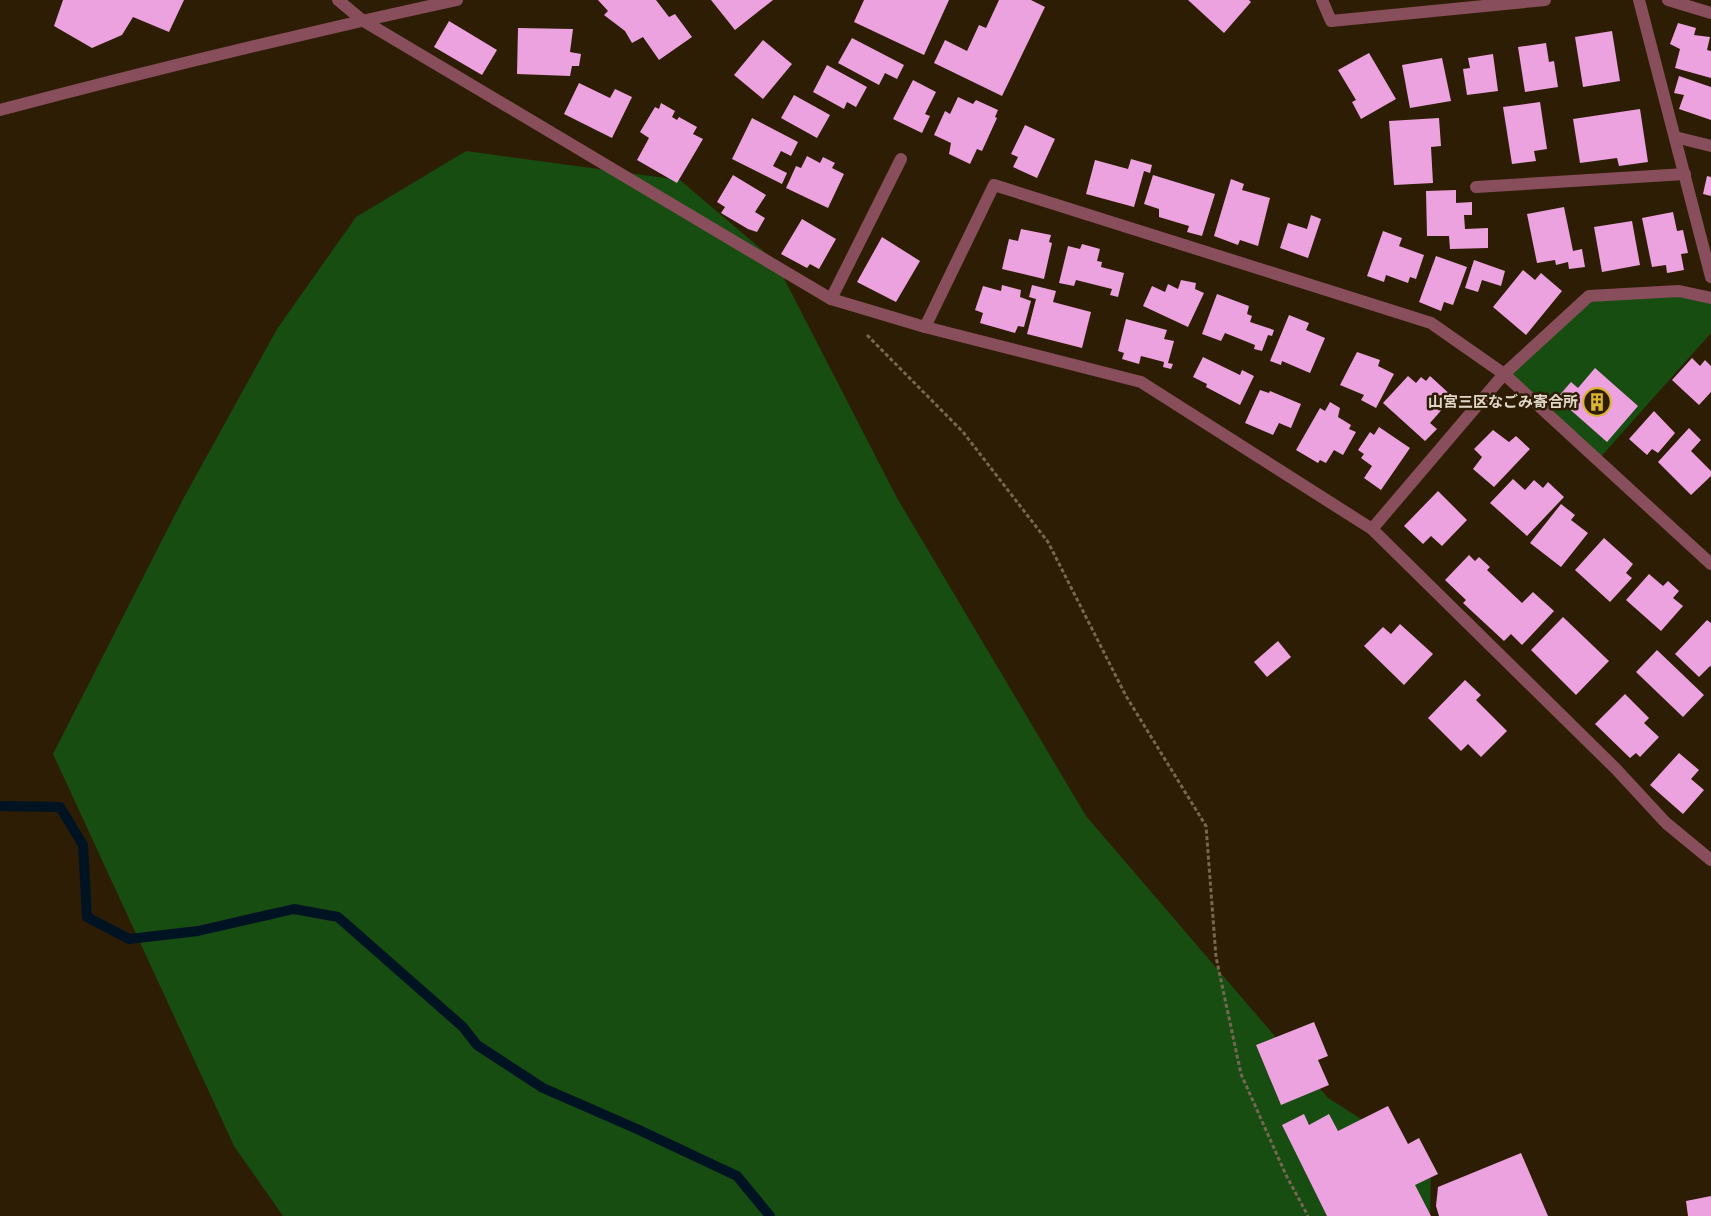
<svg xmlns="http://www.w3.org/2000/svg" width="1711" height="1216" viewBox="0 0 1711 1216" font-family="Figtree,'Noto Sans JP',sans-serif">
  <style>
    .green { fill: #184d11 }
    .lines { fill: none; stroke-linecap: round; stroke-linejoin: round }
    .stream { stroke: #001323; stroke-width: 10 }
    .building { fill: #eca2df }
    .path { stroke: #756753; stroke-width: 3; stroke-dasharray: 4 2.5; stroke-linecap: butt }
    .minor { stroke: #884e5c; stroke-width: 12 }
    .labels { text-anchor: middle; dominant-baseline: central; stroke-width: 5; stroke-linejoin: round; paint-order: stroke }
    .poi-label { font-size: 15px; font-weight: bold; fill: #e1d6c8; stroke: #2d1d04; text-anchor: end }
  </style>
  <rect width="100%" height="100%" fill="#2d1d04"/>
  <g class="green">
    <polygon points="466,151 680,180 775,261 897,498 1086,816 1328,1098 1431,1163 1430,1216 283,1216 234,1146 53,754 182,501 277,329 356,217"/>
    <polygon points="1679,291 1711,298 1711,333 1598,460 1504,374 1589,296"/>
  </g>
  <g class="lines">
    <polyline class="stream" points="0,806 60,807 83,845 87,917 129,939 198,931 294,909 338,917 463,1027 477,1045 543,1088 637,1129 737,1176 770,1216"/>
  </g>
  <g class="building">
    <polygon points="63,0 184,0 169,32 133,17 122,35 92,48 54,26"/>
    <polygon points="598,0 656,0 669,17 675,14 692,37 659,60 643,37 632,43 625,31 604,15 608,11"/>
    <polygon points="711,0 773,0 735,30"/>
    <polygon points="864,0 949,0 924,55 854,22"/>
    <polygon points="999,0 1031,0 1045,7 1002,96 934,63 945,40 967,51 979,25 986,28"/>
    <polygon points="1188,0 1249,0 1251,2 1224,33"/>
    <polygon points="449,21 497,50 482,75 434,47"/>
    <polygon points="1678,23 1696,28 1694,35 1710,37 1707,50 1711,51 1711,78 1675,68 1680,49 1670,44"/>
    <polygon points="518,28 573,29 570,52 581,54 579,66 572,66 570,76 517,74"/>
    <polygon points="1612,31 1620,81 1583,87 1575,37"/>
    <polygon points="852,38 904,65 897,79 885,73 879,85 838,63"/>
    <polygon points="763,40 792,64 763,99 734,75"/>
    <polygon points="1546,43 1549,62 1554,61 1558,87 1525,92 1518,47"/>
    <polygon points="1369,53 1396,99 1361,119 1352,102 1356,100 1338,70"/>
    <polygon points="1493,54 1498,91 1467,95 1463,69 1470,68 1468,58"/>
    <polygon points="1442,58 1451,101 1410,108 1402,65"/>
    <polygon points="827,65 867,87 856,107 847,102 844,109 813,92"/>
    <polygon points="1679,76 1711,87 1711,120 1679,109 1684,95 1674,93"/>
    <polygon points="913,80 936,92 925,114 930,116 922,133 893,119"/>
    <polygon points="579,83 610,98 615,89 632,97 612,138 564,114"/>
    <polygon points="794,95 830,115 817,138 781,118"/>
    <polygon points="958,97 973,104 976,100 998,110 995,117 997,118 982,151 977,149 970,164 949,154 951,143 934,135 945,111 950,114"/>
    <polygon points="1540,102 1547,149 1534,151 1536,161 1512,164 1503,107"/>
    <polygon points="661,103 675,111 672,117 677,120 679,117 697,127 693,134 703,139 677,183 637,160 649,138 640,132 655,107 659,109"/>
    <polygon points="1640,109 1648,162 1619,166 1617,158 1580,163 1573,119"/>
    <polygon points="752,118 798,142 791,156 781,151 773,166 787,173 782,184 732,159"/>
    <polygon points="1439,118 1441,146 1431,147 1433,183 1394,185 1389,121"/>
    <polygon points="1025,125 1055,139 1037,178 1013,167 1018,157 1011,154"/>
    <polygon points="807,156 820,163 823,157 835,163 832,168 844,174 828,208 786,188 796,166 801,168"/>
    <polygon points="1131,159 1152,165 1150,173 1144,171 1134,207 1086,194 1095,160 1128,169"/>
    <polygon points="733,175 766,195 755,212 765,218 757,232 748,229 721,213 725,207 717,202"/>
    <polygon points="1153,175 1215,194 1202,236 1187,232 1189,226 1159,217 1159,209 1144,204"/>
    <polygon points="1707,176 1711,177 1711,196 1703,194"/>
    <polygon points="1231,179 1244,184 1242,190 1270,198 1258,246 1240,240 1238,245 1214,236"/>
    <polygon points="1456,190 1456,203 1472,202 1472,215 1464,215 1465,229 1488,228 1488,248 1450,249 1449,236 1427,236 1426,191"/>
    <polygon points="1564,207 1573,251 1582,249 1585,267 1569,269 1568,262 1556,265 1555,260 1537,263 1527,214"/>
    <polygon points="1673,212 1677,231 1683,230 1688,253 1681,254 1684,270 1667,273 1666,265 1652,267 1642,218"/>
    <polygon points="1311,215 1321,219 1308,258 1280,248 1288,223 1307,229"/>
    <polygon points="802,219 836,239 819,269 810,264 807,268 781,254"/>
    <polygon points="1632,221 1640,265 1602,272 1594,227"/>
    <polygon points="1021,229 1051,235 1049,242 1052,243 1044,279 1002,269 1009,239 1018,241"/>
    <polygon points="1383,231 1402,238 1399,246 1424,255 1416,279 1410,277 1408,283 1386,275 1384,282 1367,276"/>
    <polygon points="882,237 920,261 896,302 857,282"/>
    <polygon points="1082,244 1100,249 1097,261 1102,262 1101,267 1124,273 1118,297 1110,295 1112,289 1076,280 1074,286 1059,283 1068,246 1080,249"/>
    <polygon points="1436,256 1467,267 1453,305 1444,302 1441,311 1419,302"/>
    <polygon points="1474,260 1505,271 1501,286 1482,280 1478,292 1465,288"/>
    <polygon points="1523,270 1535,280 1541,273 1562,291 1526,335 1493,307"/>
    <polygon points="1181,280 1196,283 1195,289 1204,293 1188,327 1143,306 1152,286 1165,292 1168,284 1178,289"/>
    <polygon points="1002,285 1021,290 1020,297 1031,301 1024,327 1018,326 1015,333 980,323 983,313 975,310 983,286 1001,291"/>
    <polygon points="1032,285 1056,291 1053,302 1091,312 1082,348 1027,334 1036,299 1029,297"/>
    <polygon points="1217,294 1249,306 1247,314 1252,316 1250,322 1274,330 1272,336 1268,335 1262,351 1254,349 1255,345 1225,333 1221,341 1202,334"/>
    <polygon points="1289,315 1309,323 1306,330 1325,338 1310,373 1282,361 1281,365 1270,361"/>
    <polygon points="1126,319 1167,330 1164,339 1174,341 1168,363 1173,364 1171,369 1163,367 1164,362 1141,356 1139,364 1122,359 1124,353 1118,351"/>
    <polygon points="1357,352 1380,360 1378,366 1394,374 1376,408 1361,400 1364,395 1340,385"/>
    <polygon points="1203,357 1240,375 1242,370 1254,376 1240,405 1206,387 1207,384 1193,377"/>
    <polygon points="1692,358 1700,366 1705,360 1711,366 1711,392 1699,405 1672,380"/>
    <polygon points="1595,368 1638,406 1607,442 1557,398 1571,382 1578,388"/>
    <polygon points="1408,376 1416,383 1421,377 1426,381 1430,376 1453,397 1430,423 1437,429 1425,441 1383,403"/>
    <polygon points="1260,390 1269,393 1270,391 1301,404 1291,428 1279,423 1273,435 1245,423"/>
    <polygon points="1330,402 1340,408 1338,417 1351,425 1349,429 1356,432 1343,455 1334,450 1326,463 1320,460 1318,463 1296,450 1320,408 1325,411"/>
    <polygon points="1654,411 1675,433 1658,453 1652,449 1647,455 1629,439"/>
    <polygon points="1379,427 1410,448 1381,490 1364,478 1372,466 1361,458 1364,454 1358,450 1370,432 1374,435"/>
    <polygon points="1689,428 1701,440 1691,451 1711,471 1711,476 1691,495 1658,462"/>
    <polygon points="1493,430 1509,442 1516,436 1530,449 1494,487 1473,469 1482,457 1474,449"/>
    <polygon points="1513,479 1525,490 1534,480 1543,488 1548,482 1564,497 1527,536 1490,503"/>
    <polygon points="1438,491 1467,520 1442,546 1431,536 1423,544 1404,526"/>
    <polygon points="1561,504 1575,515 1571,520 1588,533 1561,567 1530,543"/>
    <polygon points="1604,538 1633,564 1626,573 1632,578 1610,602 1575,570"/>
    <polygon points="1469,555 1475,561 1479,557 1490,567 1487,570 1522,603 1533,592 1554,611 1522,645 1511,634 1504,641 1463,603 1466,600 1445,580"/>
    <polygon points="1649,574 1663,586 1668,581 1679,591 1673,598 1683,606 1661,631 1626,600"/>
    <polygon points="1563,617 1609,661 1576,695 1531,650"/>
    <polygon points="1707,620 1711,623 1711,667 1710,666 1699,677 1675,654"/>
    <polygon points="1400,624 1433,654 1404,685 1364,646 1383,627 1391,634"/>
    <polygon points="1278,641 1291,657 1267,677 1254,662"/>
    <polygon points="1657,650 1704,695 1683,717 1636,672"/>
    <polygon points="1465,680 1481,695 1476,700 1507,731 1481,757 1468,744 1461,751 1428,718"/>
    <polygon points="1625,694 1649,718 1644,723 1659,737 1640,757 1636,753 1630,758 1595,724"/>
    <polygon points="1679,753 1699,770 1691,779 1704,790 1683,814 1650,785"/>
    <polygon points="1314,1022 1328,1056 1318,1060 1329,1085 1281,1105 1256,1045"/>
    <polygon points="1388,1106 1408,1144 1419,1138 1438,1174 1415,1185 1431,1216 1327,1216 1282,1125 1304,1114 1309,1125 1329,1114 1338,1131"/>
    <polygon points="1521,1153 1548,1216 1439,1216 1436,1206 1438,1187"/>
    <polygon points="1711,1196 1711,1216 1688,1216 1686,1201"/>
  </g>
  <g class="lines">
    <polyline class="path" points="867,335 963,432 1048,542 1126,696 1206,826 1216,957 1241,1074 1286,1175 1308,1216"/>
    <g class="minor">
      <polyline points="338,0 362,20 831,299 925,327 1141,382 1372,529 1616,769 1666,823 1711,860"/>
      <polyline points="1322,0 1331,21 1545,0"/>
      <polyline points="1639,0 1711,277"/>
      <polyline points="1668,0 1711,13"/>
      <path d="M0 110C151 70 304 33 457 0"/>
      <polyline points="1675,137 1711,146"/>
      <polyline points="1476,187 1685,174"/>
      <polyline points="831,299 901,159"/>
      <polyline points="925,327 994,185 1431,323 1504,374 1711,564"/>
      <polyline points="1372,529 1504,374 1589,296 1679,291 1711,298"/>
    </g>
  </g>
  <defs>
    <symbol id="building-ring" viewBox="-11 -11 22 22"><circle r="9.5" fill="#2d1d04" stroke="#dab333" stroke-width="1.5"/><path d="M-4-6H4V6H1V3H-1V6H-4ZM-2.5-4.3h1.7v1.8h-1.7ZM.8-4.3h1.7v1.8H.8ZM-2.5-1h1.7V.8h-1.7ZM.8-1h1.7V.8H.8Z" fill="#dab333"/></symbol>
  </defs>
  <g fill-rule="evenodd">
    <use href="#building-ring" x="1581" y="386" width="32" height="32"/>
  </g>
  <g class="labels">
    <g class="poi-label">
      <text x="1578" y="402">山宮三区なごみ寄合所</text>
    </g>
  </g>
</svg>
